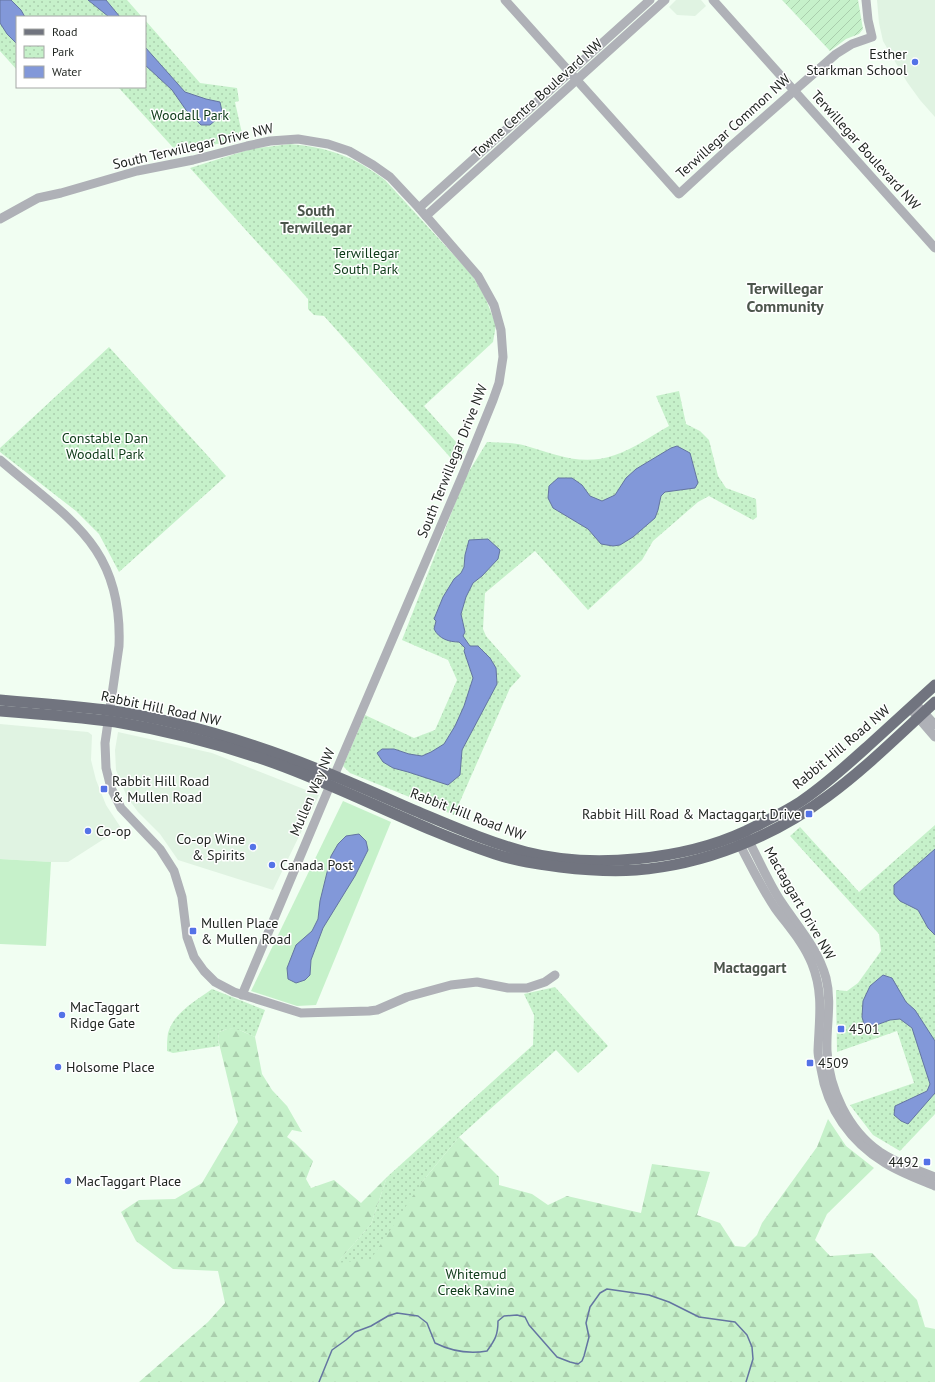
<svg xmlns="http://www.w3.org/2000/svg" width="935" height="1382" viewBox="0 0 935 1382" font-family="'PT Sans',sans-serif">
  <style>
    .built { fill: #e0f3e2 }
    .grass { fill: #c6f1ca }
    .forest { fill: url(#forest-firs) }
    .park { fill: url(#park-dots) }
    .garden { fill: url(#garden-furrows) }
    .water { fill: #8298d9; stroke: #6475a1 }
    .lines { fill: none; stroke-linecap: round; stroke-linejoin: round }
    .stream { stroke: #6475a1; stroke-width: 1.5 }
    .minor { stroke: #afb1b7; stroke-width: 9 }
    .major { stroke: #71747f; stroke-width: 11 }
    .poi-dot { fill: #5472e7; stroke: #fff; stroke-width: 1.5 }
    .labels { text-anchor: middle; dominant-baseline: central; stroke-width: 3; stroke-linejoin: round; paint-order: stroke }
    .poi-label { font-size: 14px; fill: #1d221e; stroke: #fff; text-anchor: start }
    .street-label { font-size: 14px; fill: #1d221e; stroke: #fff }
    .park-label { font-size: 14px; fill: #0c3a17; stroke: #fff }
    .neighbourhood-label { font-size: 15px; font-weight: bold; fill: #4c564c; stroke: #fff }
    .quarter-label { font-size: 16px; font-weight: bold; fill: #4c564c; stroke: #fff }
  </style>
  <defs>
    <pattern id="forest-firs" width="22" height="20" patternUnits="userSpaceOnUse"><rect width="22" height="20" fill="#c6f1ca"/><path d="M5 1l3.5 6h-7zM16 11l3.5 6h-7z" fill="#aacead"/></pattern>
    <pattern id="park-dots" width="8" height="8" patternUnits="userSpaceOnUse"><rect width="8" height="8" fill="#c6f1ca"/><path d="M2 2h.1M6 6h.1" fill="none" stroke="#aacead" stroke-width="1.8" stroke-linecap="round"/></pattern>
    <pattern id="garden-furrows" width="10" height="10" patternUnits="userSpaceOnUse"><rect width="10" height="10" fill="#c6f1ca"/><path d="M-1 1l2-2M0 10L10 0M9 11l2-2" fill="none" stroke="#aacead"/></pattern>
  </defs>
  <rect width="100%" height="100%" fill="#f1fef2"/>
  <g class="built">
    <polygon points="676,0 701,0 706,6 695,16 677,15 669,7"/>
    <polygon points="877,0 935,0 935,117 920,100 907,82 883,41 879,23"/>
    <polygon points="0,724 88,732 92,735 91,760 96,780 106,805 121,828 68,862 51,862 0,859"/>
    <polygon points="118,732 212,753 319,795 273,890 178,860 160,834 138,812 127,797 116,770 115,750"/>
  </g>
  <g class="grass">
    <polygon points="343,801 391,822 316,1005 297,1006 251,991"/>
    <polygon points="0,859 51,862 46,946 0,944"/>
  </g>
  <polygon class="forest" points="235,1028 255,1037 262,1074 272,1090 287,1106 302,1132 292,1130 287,1137 294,1142 313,1161 306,1179 311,1188 334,1180 361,1203 387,1177 371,1224 338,1262 422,1182 459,1137 499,1177 499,1185 532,1194 548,1205 567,1196 641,1213 652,1164 710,1172 697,1215 720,1223 735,1246 745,1247 757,1235 762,1223 817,1147 828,1119 846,1146 874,1168 827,1214 815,1240 830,1256 872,1253 917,1300 925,1327 935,1329 935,1382 139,1382 208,1322 225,1303 218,1271 173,1269 136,1241 121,1212 139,1200 175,1199 202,1183 238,1122 218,1039 219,1032 227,1029"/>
  <g class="park">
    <polygon points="0,0 127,0 142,17 17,17 17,70 0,51"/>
    <polygon points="145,20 200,83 237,88 239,101 235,102 243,138 178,153 118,87 145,87"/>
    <path d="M290 144C328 147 355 157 385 180L472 275 485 297 496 325 493 342 424 406 464 451 457 465 324 316 314 315 308 309V299L190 168 251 149Z"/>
    <polygon points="109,347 226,476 119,572 99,534 76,511 0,452 0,448"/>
    <path d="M679 391 686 424 700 431 709 440 718 476 726 488 756 499 757 517 753 520 709 496 698 502 653 541 642 560 588 610 535 551 485 593 483 629 486 636 521 676 510 688 454 815 350 773 343 766 365 715 414 738 435 730 457 680 448 660 402 640 465 478 487 442C498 443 512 442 523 445 555 454 581 467 615 455 635 448 651 436 669 426L656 396Z"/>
    <polygon points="935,825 935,1114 900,1151 873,1135 850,1105 914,1083 897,1031 837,1052 836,990 847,991 858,983 881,951 879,934 790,836 800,827 859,892"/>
    <polygon points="555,987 608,1046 578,1073 556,1050 459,1137 422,1182 371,1259 337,1263 371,1224 387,1177 533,1045 534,1015 524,994"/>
    <path d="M212 989 265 1010 255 1037C241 1031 234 1025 219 1032L218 1039 219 1046 173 1053 167 1051C167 1045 167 1039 168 1033 174 1012 196 1001 212 989Z"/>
  </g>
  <polygon class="garden" points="782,0 858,0 863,29 859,34 846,39 830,51"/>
  <g class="water">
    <polygon points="0,0 11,0 21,10 25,17 17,17 17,44 7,34 0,23"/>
    <polygon points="88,0 106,0 120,17 109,17"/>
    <polygon points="145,47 185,92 206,99 220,102 223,116 217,119 210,125 201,125 186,110 172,90 145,65"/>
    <polygon points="677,446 690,453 698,483 695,488 665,492 661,496 658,510 655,518 633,537 620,545 613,546 601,544 588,529 553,508 548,498 549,486 558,478 572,478 582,485 590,496 602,501 615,495 626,478 636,469 671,448"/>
    <path d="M488 539 500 550 498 559 482 576 473 583 466 597 461 614 465 632 463 636 470 646H478L490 658 496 668 497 684 462 750 460 775 448 785 408 772 393 768 383 762 377 753 382 749H394L409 754 422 756 431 752 444 744 455 726 464 706 473 678 464 651 465 648 459 642C449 642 439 639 434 629L436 621 434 619 443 597 454 579 461 573 464 567 465 555 469 540Z"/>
    <polygon points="359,834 366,841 368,850 355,876 323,928 311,960 310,975 305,980 296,983 288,979 287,968 296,945 312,931 318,919 320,901 331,856 338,844 346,836"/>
    <polygon points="935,849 935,935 928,928 918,910 900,901 894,894 894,885"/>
    <polygon points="883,975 892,978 906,1002 915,1010 935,1041 935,1093 908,1124 901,1121 894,1115 895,1106 927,1091 930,1084 912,1028 900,1019 890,1020 871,1027 864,1024 862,1017 863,1001 870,986"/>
  </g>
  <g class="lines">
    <path class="stream" d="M319 1382 332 1350 346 1340 355 1332 371 1326 388 1316 397 1313 418 1316 427 1323 435 1343C451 1351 469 1354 487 1351 495 1340 498 1335 498 1321L504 1316 517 1315 525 1317 529 1325 557 1357 570 1362 578 1364 582 1361 584 1356 589 1337 586 1323 590 1307 600 1293 607 1289 649 1295 669 1302 699 1317 735 1322 747 1335 752 1347 753 1359 746 1382"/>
    <g class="minor">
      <polyline points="505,0 679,194 729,148 836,54 852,44 872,37 868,20 866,0"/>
      <polyline points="713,0 935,248"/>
      <polyline points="419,208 650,0"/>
      <polyline points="426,216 665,0"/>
      <polyline points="0,219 38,198 61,193 137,171 193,160 247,146 270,141 298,139 328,144 349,151 373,165 390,177 419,208 478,276 494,305 501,330 503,357 499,383 493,400 463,474 334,776 242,995"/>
      <path d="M0 460C68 519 123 545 119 646L105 743 106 768 111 788 121 808 160 849 174 871 182 897 187 937 194 957 204 971 215 982 234 992 301 1013 369 1011 377 1010 407 997 451 985 477 982 508 988H527L545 982 555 975"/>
      <polyline points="915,703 935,725"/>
      <polyline points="910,708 935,737"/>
      <path d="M746 836C758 857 767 880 780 900 797 926 818 948 826 978 832 1002 826 1026 827 1051 829 1089 848 1130 880 1152 897 1163 916 1170 935 1177"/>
      <path d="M737 839C749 863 761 887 775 908 788 926 804 943 812 964 824 994 819 1020 818 1051 818 1057 820 1063 821 1069 827 1109 851 1142 885 1163 901 1173 918 1179 935 1186"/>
    </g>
    <g class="major">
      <path d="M0 700C36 703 71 706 107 710 157 717 207 730 255 746 310 764 363 788 416 811 452 826 488 842 526 852 592 869 684 860 746 831 764 822 783 813 800 802 824 786 846 766 867 747 890 726 912 706 935 685"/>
      <path d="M0 711C39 714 78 717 116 722 170 731 223 745 274 763 349 790 419 829 495 854 516 861 538 864 560 867 585 870 611 872 636 870 704 865 773 837 828 796 866 768 900 734 935 702"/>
    </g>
  </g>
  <g class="poi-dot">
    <circle cx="915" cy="62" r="4"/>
    <rect x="100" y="785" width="8" height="8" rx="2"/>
    <rect x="805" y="810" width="8" height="8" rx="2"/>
    <circle cx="88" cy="831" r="4"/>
    <circle cx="253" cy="847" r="4"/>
    <circle cx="272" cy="865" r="4"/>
    <rect x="189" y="927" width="8" height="8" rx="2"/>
    <circle cx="62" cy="1015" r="4"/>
    <rect x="837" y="1025" width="8" height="8" rx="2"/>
    <rect x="806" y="1059" width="8" height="8" rx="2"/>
    <circle cx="58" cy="1067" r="4"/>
    <rect x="923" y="1158" width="8" height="8" rx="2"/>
    <circle cx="68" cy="1181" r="4"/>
  </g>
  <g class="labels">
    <g class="poi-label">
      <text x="907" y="54" text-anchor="end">Esther<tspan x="907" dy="16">Starkman School</tspan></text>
      <text x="112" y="781">Rabbit Hill Road<tspan x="112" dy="16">&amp; Mullen Road</tspan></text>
      <text x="801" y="814" text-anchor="end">Rabbit Hill Road &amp; Mactaggart Drive</text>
      <text x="96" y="831">Co-op</text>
      <text x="245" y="839" text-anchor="end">Co-op Wine<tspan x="245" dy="16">&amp; Spirits</tspan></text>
      <text x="280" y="865">Canada Post</text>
      <text x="201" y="923">Mullen Place<tspan x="201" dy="16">&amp; Mullen Road</tspan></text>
      <text x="70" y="1007">MacTaggart<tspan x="70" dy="16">Ridge Gate</tspan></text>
      <text x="849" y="1029">4501</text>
      <text x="818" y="1063">4509</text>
      <text x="66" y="1067">Holsome Place</text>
      <text x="919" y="1162" text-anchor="end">4492</text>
      <text x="76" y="1181">MacTaggart Place</text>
    </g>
    <g class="street-label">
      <text transform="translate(537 98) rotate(-42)">Towne Centre Boulevard NW</text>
      <text transform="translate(733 126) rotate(-42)">Terwillegar Common NW</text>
      <text transform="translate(193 146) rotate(-13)">South Terwillegar Drive NW</text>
      <text transform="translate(866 150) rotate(48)">Terwillegar Boulevard NW</text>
      <text transform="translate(452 461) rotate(-68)">South Terwillegar Drive NW</text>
      <text transform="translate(161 708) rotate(12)">Rabbit Hill Road NW</text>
      <text transform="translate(841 747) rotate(-40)">Rabbit Hill Road NW</text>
      <text transform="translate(312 792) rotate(-67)">Mullen Way NW</text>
      <text transform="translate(468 814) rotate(21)">Rabbit Hill Road NW</text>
      <text transform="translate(800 903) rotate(60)">Mactaggart Drive NW</text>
    </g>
    <g class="park-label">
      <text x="190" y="115">Woodall Park</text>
      <text x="366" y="253">Terwillegar<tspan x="366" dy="16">South Park</tspan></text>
      <text x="105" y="438">Constable Dan<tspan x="105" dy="16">Woodall Park</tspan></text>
      <text x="476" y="1274">Whitemud<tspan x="476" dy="16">Creek Ravine</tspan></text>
    </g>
    <g class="neighbourhood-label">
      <text x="316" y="210">South<tspan x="316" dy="17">Terwillegar</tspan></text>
      <text x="750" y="967">Mactaggart</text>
    </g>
    <g class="quarter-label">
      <text x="785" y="288">Terwillegar<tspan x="785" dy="18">Community</tspan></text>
    </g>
  </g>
  <rect x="16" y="16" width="130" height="72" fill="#ffffff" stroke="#a5a7a5"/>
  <rect x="24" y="29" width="20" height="6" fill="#71747f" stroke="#a5a7a5"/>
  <text x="52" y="36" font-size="12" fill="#1d221e">Road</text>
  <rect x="24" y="46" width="20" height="12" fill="url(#park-dots)" stroke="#a5a7a5"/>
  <text x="52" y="56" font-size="12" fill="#1d221e">Park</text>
  <rect x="24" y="66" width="20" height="12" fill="#8298d9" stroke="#a5a7a5"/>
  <text x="52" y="76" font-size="12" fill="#1d221e">Water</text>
</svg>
